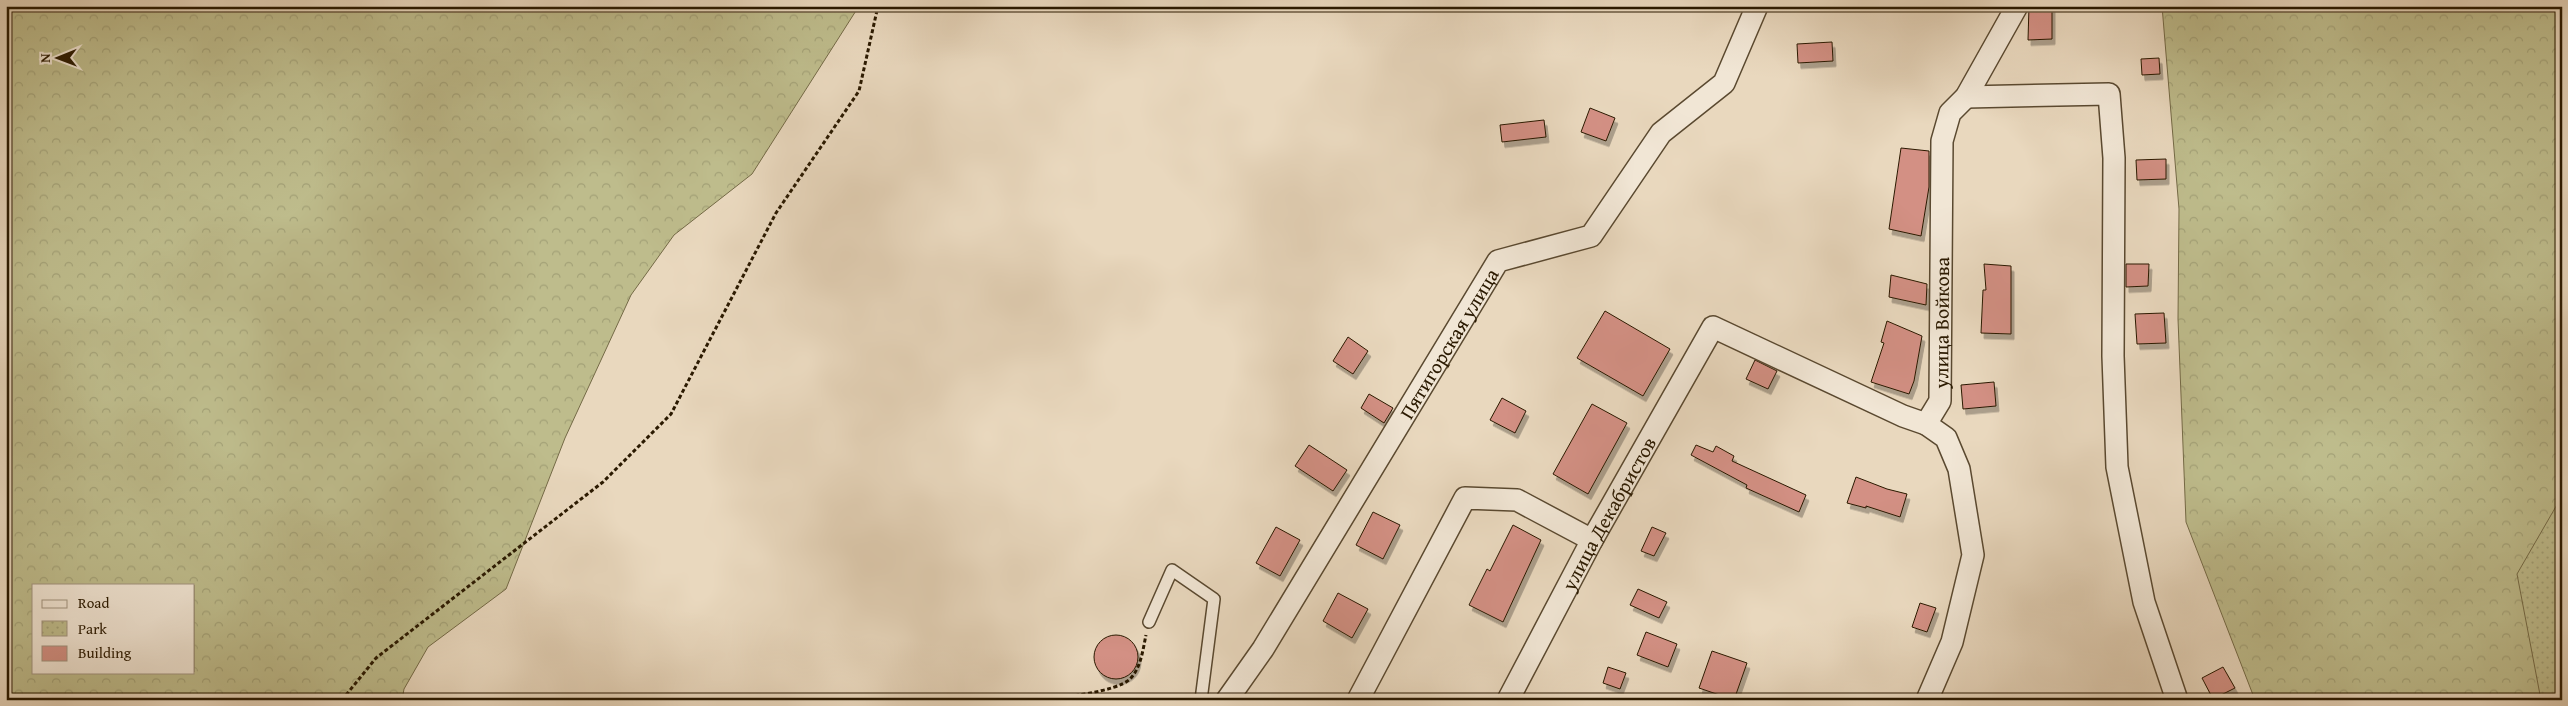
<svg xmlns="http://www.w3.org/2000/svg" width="2568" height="706" viewBox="0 0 2568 706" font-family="'Gentium Book Plus',serif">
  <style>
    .forest { fill: url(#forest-crowns); stroke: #746a46; fill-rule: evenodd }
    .park { fill: url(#park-dots); stroke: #746a46 }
    .building { fill: #d39084; stroke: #2a1900; filter: url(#shadow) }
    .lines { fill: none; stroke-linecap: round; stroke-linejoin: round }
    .service-casing { stroke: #5a4930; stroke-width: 14 }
    .minor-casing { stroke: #5a4930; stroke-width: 24 }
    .path { stroke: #2a1900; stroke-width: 3; stroke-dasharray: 4 2.5; stroke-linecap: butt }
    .service { stroke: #f1e6d5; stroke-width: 11 }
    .minor { stroke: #f1e6d5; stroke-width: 21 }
    .labels { text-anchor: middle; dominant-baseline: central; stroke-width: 4; stroke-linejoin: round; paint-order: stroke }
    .street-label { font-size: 20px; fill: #2a1900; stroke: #f1e6d5 }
  </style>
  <defs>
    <pattern id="forest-crowns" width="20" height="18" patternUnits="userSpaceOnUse" patternTransform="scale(1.25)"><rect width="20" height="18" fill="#bebc8c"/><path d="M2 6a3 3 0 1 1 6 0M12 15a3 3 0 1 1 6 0" fill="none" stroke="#a3a177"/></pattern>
    <pattern id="park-dots" width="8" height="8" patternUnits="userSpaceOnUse" patternTransform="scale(1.25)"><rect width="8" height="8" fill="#bebc8c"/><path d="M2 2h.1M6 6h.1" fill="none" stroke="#a3a177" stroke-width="1.8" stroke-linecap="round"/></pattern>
    <filter id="shadow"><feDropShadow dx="3" dy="5.5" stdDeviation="0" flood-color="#0004"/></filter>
  </defs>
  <rect width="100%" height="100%" fill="#e9d8be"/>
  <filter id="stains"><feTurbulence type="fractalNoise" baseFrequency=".004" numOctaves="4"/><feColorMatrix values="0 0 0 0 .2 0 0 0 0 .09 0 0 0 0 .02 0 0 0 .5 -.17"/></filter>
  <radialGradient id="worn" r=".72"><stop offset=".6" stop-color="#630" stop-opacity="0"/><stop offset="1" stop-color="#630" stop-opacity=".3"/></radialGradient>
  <g class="forest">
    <path d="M6 6H859L752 174 674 235 631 295 565 438 506 589 428 647 404 689 402 700H6ZM34 585H194V672H34Z"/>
    <polygon points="2162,6 2562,6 2562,700 2255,700 2186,522 2178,319 2179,209"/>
  </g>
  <polygon class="park" points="2562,496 2562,700 2541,700 2517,574"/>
  <g class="building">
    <polygon points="2029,6 2052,6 2052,39 2028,40"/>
    <polygon points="1832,42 1833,61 1798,63 1797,44"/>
    <polygon points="2159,58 2160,74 2142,75 2141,59"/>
    <polygon points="1590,108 1615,118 1606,141 1581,132"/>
    <polygon points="1544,120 1546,137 1502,142 1500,125"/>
    <polygon points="1901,148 1929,151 1929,187 1921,236 1889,229"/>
    <polygon points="2166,159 2166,179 2137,180 2136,160"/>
    <polygon points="1984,264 2011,266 2011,334 1981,333 1983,290 1986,290"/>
    <polygon points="2126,264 2149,264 2148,286 2126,287"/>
    <polygon points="1891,275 1927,284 1926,305 1889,297"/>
    <polygon points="1605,311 1670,349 1643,396 1577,358"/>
    <polygon points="2164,313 2166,343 2137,344 2135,314"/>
    <polygon points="1887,321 1922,336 1914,381 1909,394 1871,382 1884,343 1881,342"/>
    <polygon points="1348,337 1368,351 1353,374 1333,361"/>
    <polygon points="1755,360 1777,371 1768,389 1746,379"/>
    <polygon points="1994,382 1996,406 1963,409 1961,385"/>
    <polygon points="1369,394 1393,408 1384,423 1361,408"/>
    <polygon points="1502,398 1526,411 1515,433 1490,420"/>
    <polygon points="1592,404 1627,423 1588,494 1553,474"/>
    <polygon points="1309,445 1347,470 1333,491 1295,466"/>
    <polygon points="1696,445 1713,452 1716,446 1734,456 1732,461 1806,495 1799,512 1746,488 1747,485 1691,455"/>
    <polygon points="1856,477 1887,489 1907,494 1900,517 1866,506 1866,508 1847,503"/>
    <polygon points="1373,512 1400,525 1383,559 1356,545"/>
    <polygon points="1513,525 1541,540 1503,622 1469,605 1487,569 1490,571"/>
    <polygon points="1276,527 1300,540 1280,576 1256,563"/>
    <polygon points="1652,527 1666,533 1654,556 1641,551"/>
    <polygon points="1638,589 1667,602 1659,618 1630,605"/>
    <polygon points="1338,593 1368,609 1352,638 1323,621"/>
    <polygon points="1920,603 1936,608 1927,632 1912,627"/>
    <polygon points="1646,632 1677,644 1668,667 1637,655"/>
    <circle cx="1116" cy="657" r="22"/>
    <polygon points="1712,651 1747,663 1734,700 1699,688"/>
    <polygon points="1608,667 1626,673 1620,689 1603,683"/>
    <polygon points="2223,667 2235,688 2213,699 2202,678"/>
  </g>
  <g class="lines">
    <defs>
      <polyline id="service" points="1149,622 1172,570 1214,599 1201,700"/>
      <g id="minor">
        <polyline points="1966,97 2109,94 2114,158 2113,356 2117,467 2144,602 2177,700"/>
        <polyline points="1926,424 1946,438 1959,469 1973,555 1952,642 1927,700"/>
        <path id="s1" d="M1227 700 1263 649 1498 261 1591 236 1661 133 1724 83 1757 6"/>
        <polyline points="1358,700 1465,498 1517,500 1592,540"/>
        <path id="s2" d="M1508 700 1592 540 1713 327 1903 416 1926 424 1940 401 1942 141 1950 113 1966 97 2017 6"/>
      </g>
    </defs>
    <use href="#service" class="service-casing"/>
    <use href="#minor" class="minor-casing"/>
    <g class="path">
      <polyline points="342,700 376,658 603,482 671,414 776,213 859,91 878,6"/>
      <path d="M1043 700C1064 697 1116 692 1130 679 1141 668 1143 649 1146 635"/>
    </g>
    <use href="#service" class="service"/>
    <use href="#minor" class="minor"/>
  </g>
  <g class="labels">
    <g class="street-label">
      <text stroke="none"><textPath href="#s2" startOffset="765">улица Войкова</textPath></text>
      <text stroke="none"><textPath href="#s1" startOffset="420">Пятигорская улица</textPath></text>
      <text stroke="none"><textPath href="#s2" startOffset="212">улица Декабристов</textPath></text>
    </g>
  </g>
  <rect width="2568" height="706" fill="none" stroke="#e9d8be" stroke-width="25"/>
  <rect x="8" y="8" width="2553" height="691" fill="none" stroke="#2a1900" stroke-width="2.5"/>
  <rect x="12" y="12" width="2543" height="681" fill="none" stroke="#2a1900"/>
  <rect x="32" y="584" width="162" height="90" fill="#f1e6d5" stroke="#a19480"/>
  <rect x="42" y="600" width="25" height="8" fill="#f1e6d5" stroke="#a19480"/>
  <text x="78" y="608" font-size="15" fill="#2a1900">Road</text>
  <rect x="42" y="621" width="25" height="15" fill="url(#park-dots)" stroke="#a19480"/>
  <text x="78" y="634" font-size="15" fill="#2a1900">Park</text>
  <rect x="42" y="646" width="25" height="15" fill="#d39084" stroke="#a19480"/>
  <text x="78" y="658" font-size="15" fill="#2a1900">Building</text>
  <g transform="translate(58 58) rotate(269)" stroke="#f1e6d5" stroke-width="4" paint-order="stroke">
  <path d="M0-4L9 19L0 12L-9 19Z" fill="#2a1900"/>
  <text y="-8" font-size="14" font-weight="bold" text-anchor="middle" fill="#2a1900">N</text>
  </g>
  <rect width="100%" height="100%" filter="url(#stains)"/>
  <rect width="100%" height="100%" fill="url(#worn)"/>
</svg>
